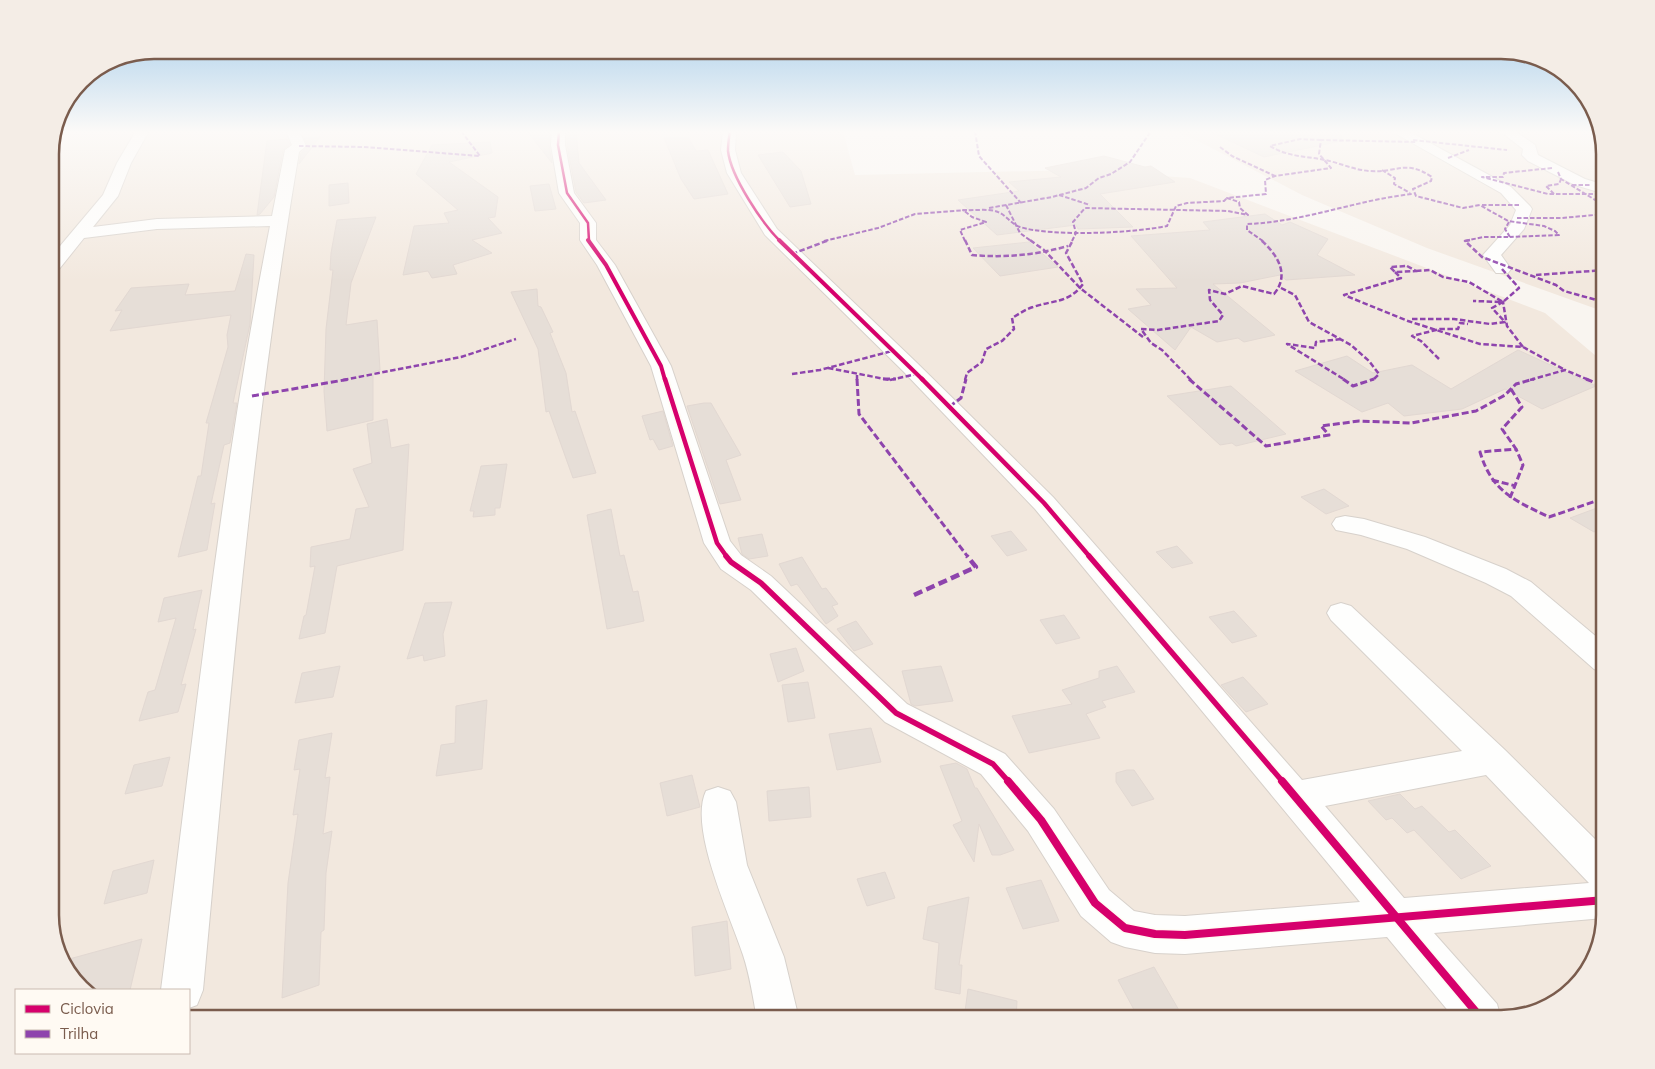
<svg xmlns="http://www.w3.org/2000/svg" width="1655" height="1069" viewBox="0 0 1655 1069" font-family="Mulish,sans-serif">
  <style>
    .residential { fill: #f2e8de }
    .building { fill: #e6ded7; stroke: #e2d8d2 }
    .lines { fill: none; stroke-linecap: round; stroke-linejoin: round }
    .minor-casing { stroke: #d7d1cb; stroke-width: 2 }
    .minor { fill: #fefefd; fill-rule: evenodd }
    .quiet-far3 { stroke: #8e44ad; stroke-width: 2; stroke-dasharray: 4.5 2; stroke-linecap: butt }
    .quiet-far2 { stroke: #8e44ad; stroke-width: 2.5; stroke-dasharray: 5.5 2.5; stroke-linecap: butt }
    .quiet-far1 { stroke: #8e44ad; stroke-width: 3; stroke-dasharray: 7 3; stroke-linecap: butt }
    .quiet { stroke: #8e44ad; stroke-width: 4.5; stroke-dasharray: 9 4.5; stroke-linecap: butt }
    .cycleway-far4-casing { stroke: #fffaf3; stroke-width: 4.5 }
    .cycleway-far3-casing { stroke: #fffaf3; stroke-width: 6 }
    .cycleway-far2-casing { stroke: #fffaf3; stroke-width: 8 }
    .cycleway-far1-casing { stroke: #fffaf3; stroke-width: 9 }
    .cycleway-casing { stroke: #fffaf3; stroke-width: 11 }
    .cycleway-far4 { stroke: #d6006c; stroke-width: 2.5 }
    .cycleway-far3 { stroke: #d6006c; stroke-width: 4 }
    .cycleway-far2 { stroke: #d6006c; stroke-width: 4.5 }
    .cycleway-far1 { stroke: #d6006c; stroke-width: 5.5 }
    .cycleway { stroke: #d6006c; stroke-width: 8 }
    .rim { fill: none; stroke: #7a5c4d; stroke-width: 2.5 }
  </style>
  <rect width="100%" height="100%" fill="#f9f5f0"/>
  <g class="residential">
    <polygon points="54,131 843,131 855,175 1078,170 1190,178 1545,313 1596,356 1605,360 1605,915 1588,973 1553,1005 1501,1019 189,1019 189,990 86,990 64,967 50,922 50,147"/>
    <polygon points="1174,131 1599,131 1605,154 1605,312 1427,248 1302,195 1200,142"/>
  </g>
  <g class="building">
    <polygon points="527,131 550,131 549,145 552,163"/>
    <polygon points="567,131 576,131 579,163 606,200 584,203 576,192 567,145"/>
    <polygon points="1209,131 1341,131 1342,141 1264,157"/>
    <polygon points="320,137 299,164 301,153 308,146 304,138"/>
    <polygon points="688,137 696,151 708,150 728,194 694,199 681,179 664,138"/>
    <polygon points="287,139 290,144 283,150 274,197 260,214 257,215 267,141"/>
    <polygon points="490,142 492,153 449,162 498,197 495,217 488,218 502,233 472,240 492,253 453,265 457,274 432,278 428,271 403,275 414,226 449,223 444,213 458,210 416,174 432,145"/>
    <polygon points="783,152 801,171 811,204 790,207 758,155"/>
    <polygon points="1104,156 1145,167 1151,166 1175,182 1100,194 1133,227 1078,229 1076,225 997,235 958,200 1019,191 1009,182 1061,177 1045,168"/>
    <polygon points="348,183 349,203 329,206 329,185"/>
    <polygon points="549,184 556,209 535,211 530,186"/>
    <polygon points="1265,214 1282,225 1290,222 1328,239 1317,255 1355,275 1286,280 1280,275 1240,283 1213,284 1275,335 1244,342 1238,338 1217,342 1191,327 1175,350 1128,309 1151,305 1136,289 1177,288 1131,236 1210,230 1203,222"/>
    <polygon points="376,217 351,283 346,325 377,320 380,370 373,372 373,420 327,431 324,391 326,329 333,270 330,270 331,253 337,220"/>
    <polygon points="1029,242 1058,267 1000,276 973,248"/>
    <polygon points="246,254 254,255 250,324 233,403 237,403 230,443 224,445 211,504 215,503 207,550 178,557 198,476 201,476 209,423 206,423 228,347 227,335 231,315 110,331 122,310 115,311 131,288 189,284 185,295 235,291"/>
    <polygon points="537,289 538,306 541,307 553,332 550,333 566,373 572,412 575,411 596,473 573,478 549,411 546,412 538,349 511,292"/>
    <polygon points="1518,350 1596,386 1542,409 1505,389 1462,409 1404,416 1388,403 1362,412 1295,371 1347,356 1373,373 1412,365 1451,389"/>
    <polygon points="1231,386 1286,434 1236,446 1232,443 1220,445 1167,396"/>
    <polygon points="704,403 711,403 741,455 726,460 741,500 720,504 687,406"/>
    <polygon points="663,411 673,446 659,450 653,439 650,440 642,416"/>
    <polygon points="387,419 391,448 409,444 403,550 337,566 325,633 299,639 304,616 306,615 315,566 310,567 311,547 350,539 356,509 369,507 353,469 372,463 367,424"/>
    <polygon points="507,464 500,508 495,508 495,515 473,517 474,511 470,511 481,466"/>
    <polygon points="1324,489 1349,506 1326,514 1301,497"/>
    <polygon points="1605,505 1605,526 1594,532 1570,518"/>
    <polygon points="611,509 620,556 624,555 633,592 638,591 644,621 607,629 587,515"/>
    <polygon points="1011,531 1027,550 1007,556 991,536"/>
    <polygon points="762,534 768,556 749,559 742,554 738,538"/>
    <polygon points="1177,546 1193,563 1172,568 1156,552"/>
    <polygon points="802,557 822,589 826,588 838,604 832,606 838,616 826,624 797,584 791,586 779,564"/>
    <polygon points="202,590 193,630 196,629 181,685 186,684 178,712 139,721 148,692 155,690 176,618 158,622 164,598"/>
    <polygon points="452,602 443,634 445,656 424,661 423,655 407,659 425,603"/>
    <polygon points="1234,611 1257,636 1232,643 1209,617"/>
    <polygon points="1064,615 1080,638 1056,644 1040,620"/>
    <polygon points="856,621 873,644 854,651 837,629"/>
    <polygon points="796,648 804,671 778,682 770,654"/>
    <polygon points="340,666 333,697 295,703 302,673"/>
    <polygon points="941,666 953,701 915,706 911,704 902,671"/>
    <polygon points="1117,666 1135,692 1102,701 1106,707 1086,714 1100,738 1029,753 1012,716 1072,704 1062,690 1099,678 1099,671"/>
    <polygon points="1243,677 1268,704 1246,712 1221,685"/>
    <polygon points="808,682 815,718 788,722 782,685"/>
    <polygon points="487,700 482,769 436,776 441,745 455,743 456,706"/>
    <polygon points="871,728 881,762 837,770 829,734"/>
    <polygon points="332,733 325,778 330,777 323,834 332,831 326,873 324,930 321,932 319,985 282,998 288,883 298,814 293,815 300,769 294,770 299,740"/>
    <polygon points="170,757 162,786 125,794 134,765"/>
    <polygon points="956,763 967,769 975,788 977,788 1014,850 1000,855 992,855 979,824 974,862 953,825 962,821 940,766"/>
    <polygon points="1127,770 1134,770 1154,799 1132,806 1116,782 1116,773"/>
    <polygon points="692,775 700,807 667,816 660,783"/>
    <polygon points="809,787 811,817 769,821 767,791"/>
    <polygon points="1400,794 1415,809 1422,806 1449,832 1455,830 1491,866 1461,879 1414,830 1407,833 1392,818 1386,820 1368,801"/>
    <polygon points="154,860 147,893 104,904 113,871"/>
    <polygon points="885,872 895,898 867,906 857,879"/>
    <polygon points="1041,880 1059,921 1023,929 1006,888"/>
    <polygon points="969,897 959,965 962,965 960,994 935,989 939,943 923,939 928,907"/>
    <polygon points="727,921 731,969 695,976 692,927"/>
    <polygon points="142,939 130,990 86,990 64,967 62,961"/>
    <polygon points="1154,967 1184,1019 1139,1019 1118,980"/>
    <polygon points="968,989 1017,1001 1016,1019 964,1019"/>
  </g>
  <g class="lines">
    <defs>
      <g id="minor">
        <path d="M136 131H149L131 163 118 196 93 227 157 219 272 216 285 150 292 145 286 131H299L306 146 299 152C252 430 229 710 203 990L197 1005 189 1008V990H161C194 735 220 478 270 226L157 229 84 238 56 273 50 274V258L103 195 117 163Z"/>
        <path d="M552 131H565V145L574 193 596 223V240L615 265 671 366 730 541 741 555 771 576 907 704 1005 754 1054 809 1109 890 1134 911 1155 915 1185 916 1360 902 1035 509 903 371 765 235 727 173 721 150 723 131H736L735 150 741 173 777 229 917 363 1053 497 1302 780 1462 751 1331 620 1327 613 1331 606 1341 603 1351 606 1505 750 1605 849 1604 918 1434 933 1497 1004 1501 1019H1455L1387 937 1185 954 1155 953 1125 947 1111 942 1081 916 1028 831 981 774 885 722 751 590 721 569 704 543 651 366 597 265 580 240V223L559 193 551 145ZM1486 775 1589 883 1404 898 1325 806Z"/>
        <polygon points="1391,131 1408,131 1511,187 1530,206 1532,209 1524,229 1501,255 1511,269 1508,273 1496,273 1483,255 1510,225 1516,210 1501,193"/>
        <polygon points="1500,131 1515,131 1535,145 1538,155 1585,179 1605,185 1605,194 1575,185 1528,161 1522,155 1523,149"/>
        <polygon points="1591,131 1599,131 1600,137 1594,136"/>
        <polygon points="1345,516 1364,519 1425,537 1506,569 1531,582 1605,644 1605,673 1594,669 1511,596 1486,583 1407,549 1361,535 1336,530 1332,524 1336,518"/>
        <path d="M718 787 730 791 736 802 747 865 784 957 799 1019H757C753 998 750 976 743 955 731 917 688 828 706 791Z"/>
      </g>
    </defs>
    <use href="#minor" class="minor-casing"/>
    <use href="#minor" class="minor"/>
    <g class="quiet-far3">
      <polyline points="975,131 979,156 1021,203"/>
      <path d="M1321 140 1300 139 1270 146C1288 157 1306 156 1325 160 1340 163 1354 170 1370 171 1398 173 1405 159 1432 177L1431 181 1413 189 1416 196 1463 208 1480 205 1508 221 1544 226 1555 231 1559 235 1510 237"/>
      <polyline points="1413,140 1507,150"/>
      <polyline points="299,146 364,147 480,156 461,131"/>
      <polyline points="1220,147 1232,156 1275,176"/>
      <polyline points="1448,158 1469,150"/>
      <polyline points="1552,168 1504,173 1503,177 1482,177 1548,194 1605,194"/>
      <polyline points="1382,170 1395,178 1394,184 1410,193"/>
      <polyline points="1558,172 1561,179 1605,206"/>
      <polyline points="1572,185 1590,185"/>
      <polyline points="1554,194 1546,186 1559,184 1561,179"/>
      <polyline points="1059,195 1090,205"/>
      <polyline points="1006,205 1020,233 1031,241"/>
      <polyline points="1482,205 1520,205"/>
      <polyline points="989,208 1052,197 1086,188 1099,178 1111,174 1130,162 1151,131"/>
      <polyline points="1517,218 1562,218 1605,214"/>
      <polyline points="824,241 878,228 915,214 967,210"/>
      <path d="M965 241 960 230 986 222 972 217 963 210C973 211 989 208 998 212 1006 215 1011 224 1020 227 1053 237 1133 233 1167 226L1176 206 1187 203 1224 201 1227 198"/>
      <polyline points="1072,241 1076,233 1073,222 1085,208 1228,211 1248,215 1240,208 1239,202 1227,198 1266,194 1265,180 1275,176 1331,168 1319,154 1321,140 1417,142"/>
      <path d="M1263 241 1247 230V224C1304 222 1356 200 1412 194"/>
      <polyline points="1465,241 1483,237 1510,237 1505,229 1509,222"/>
    </g>
    <g class="quiet-far2">
      <path d="M965 240 972 255C1005 258 1036 255 1068 246"/>
      <polyline points="1030,240 1044,250 1080,288 1143,337"/>
      <polyline points="1470,240 1465,241 1482,257 1556,285 1564,291 1600,301 1601,307 1605,309"/>
      <polyline points="792,254 829,240"/>
      <polygon points="1407,266 1416,271 1395,272 1390,267"/>
      <polyline points="1416,271 1430,270 1443,277 1469,282 1503,302 1519,288 1502,269"/>
      <polyline points="1395,272 1401,278 1344,295 1408,321 1480,344 1523,347 1507,326 1503,302"/>
      <polyline points="1536,275 1605,270"/>
      <polyline points="1605,284 1598,293 1605,296"/>
      <polyline points="1281,288 1295,295 1309,322 1351,345 1369,361 1379,374 1373,380"/>
      <polyline points="1412,319 1454,319 1490,324 1505,322 1492,308 1503,302 1473,301"/>
      <polyline points="1341,339 1316,342 1315,348 1287,344 1345,380"/>
      <polyline points="1523,347 1565,370"/>
      <polyline points="1439,359 1421,341 1412,336 1440,329 1458,329 1460,323 1468,324"/>
      <polyline points="828,368 890,380"/>
      <polyline points="792,374 820,370 892,351"/>
      <polyline points="857,375 857,380"/>
      <polyline points="343,380 461,357 516,339"/>
      <polyline points="890,380 917,374"/>
      <path d="M965 380 967 373 982 362 986 349 1002 341 1014 329 1012 318C1019 314 1026 309 1033 307 1054 300 1069 303 1083 284L1066 253 1073 240"/>
      <path d="M1191 380 1162 350 1151 343 1141 329 1158 330 1219 321 1223 315 1210 300 1209 290 1225 294 1242 286 1274 294C1290 275 1278 255 1261 240"/>
      <polyline points="1530,380 1565,370 1589,380"/>
    </g>
    <g class="quiet-far1">
      <polyline points="857,379 859,414 968,557"/>
      <polyline points="883,379 896,379"/>
      <polyline points="1189,379 1266,446 1329,435 1321,426 1359,421 1411,423 1476,411 1505,395 1516,384 1534,379"/>
      <polyline points="1343,379 1353,386 1374,379"/>
      <polyline points="1586,379 1605,387"/>
      <path d="M1511 389 1522 407 1502 429 1516 449 1480 452C1492 492 1514 500 1549 517L1605 498"/>
      <polyline points="252,396 350,379"/>
      <polyline points="949,407 961,398 966,379"/>
      <polyline points="1492,480 1516,486"/>
      <polyline points="1510,498 1523,465 1516,449"/>
    </g>
    <polyline class="quiet" points="914,595 976,567 967,556"/>
    <defs>
      <g id="cycleway-far4">
        <polyline points="559,131 558,145 567,193 588,223 589,241"/>
        <path d="M730 131C729 137 728 144 728 151 731 177 762 223 780 241"/>
      </g>
      <g id="cycleway-far3">
        <polyline points="588,240 606,265 661,366 665,380"/>
        <polyline points="779,240 923,380"/>
      </g>
      <g id="cycleway-far2">
        <polyline points="665,379 717,543 727,557"/>
        <polyline points="922,379 1044,503 1090,557"/>
      </g>
      <g id="cycleway-far1">
        <polyline points="726,556 731,562 761,583 896,713 993,764 1009,782"/>
        <polyline points="1089,556 1283,782"/>
      </g>
      <g id="cycleway">
        <polyline points="1008,781 1041,820 1095,903 1125,928 1155,934 1185,935 1605,900"/>
        <polyline points="1282,781 1482,1019"/>
      </g>
    </defs>
    <use href="#cycleway-far4" class="cycleway-far4-casing"/>
    <use href="#cycleway-far3" class="cycleway-far3-casing"/>
    <use href="#cycleway-far2" class="cycleway-far2-casing"/>
    <use href="#cycleway-far1" class="cycleway-far1-casing"/>
    <use href="#cycleway" class="cycleway-casing"/>
    <use href="#cycleway-far4" class="cycleway-far4"/>
    <use href="#cycleway-far3" class="cycleway-far3"/>
    <use href="#cycleway-far2" class="cycleway-far2"/>
    <use href="#cycleway-far1" class="cycleway-far1"/>
    <use href="#cycleway" class="cycleway"/>
  </g>
  <linearGradient id="sky" x2="0" y2="1"><stop stop-color="#9ec9e9"/><stop offset="0.47" stop-color="#fcfaf8"/><stop offset="1" stop-color="#fcfaf8" stop-opacity="0"/></linearGradient>
  <rect width="1655" height="281" fill="url(#sky)"/>
  <path d="M0 0H1655V1069H0ZM154 59H1501A95 95 0 0 1 1596 154V915A95 95 0 0 1 1501 1010H154A95 95 0 0 1 59 915V154A95 95 0 0 1 154 59Z" fill="#f4ede6" fill-rule="evenodd"/>
  <path class="rim" d="M154 59H1501A95 95 0 0 1 1596 154V915A95 95 0 0 1 1501 1010H154A95 95 0 0 1 59 915V154A95 95 0 0 1 154 59Z"/>
  <rect x="15" y="989" width="175" height="65" fill="#fffaf3" stroke="#cabbb1"/>
  <rect x="25" y="1005" width="25" height="8" fill="#d6006c" stroke="#cabbb1"/>
  <text x="60" y="1014" font-size="15" fill="#7a5c4d">Ciclovia</text>
  <rect x="25" y="1030" width="25" height="8" fill="#8e44ad" stroke="#cabbb1"/>
  <text x="60" y="1039" font-size="15" fill="#7a5c4d">Trilha</text>
</svg>
